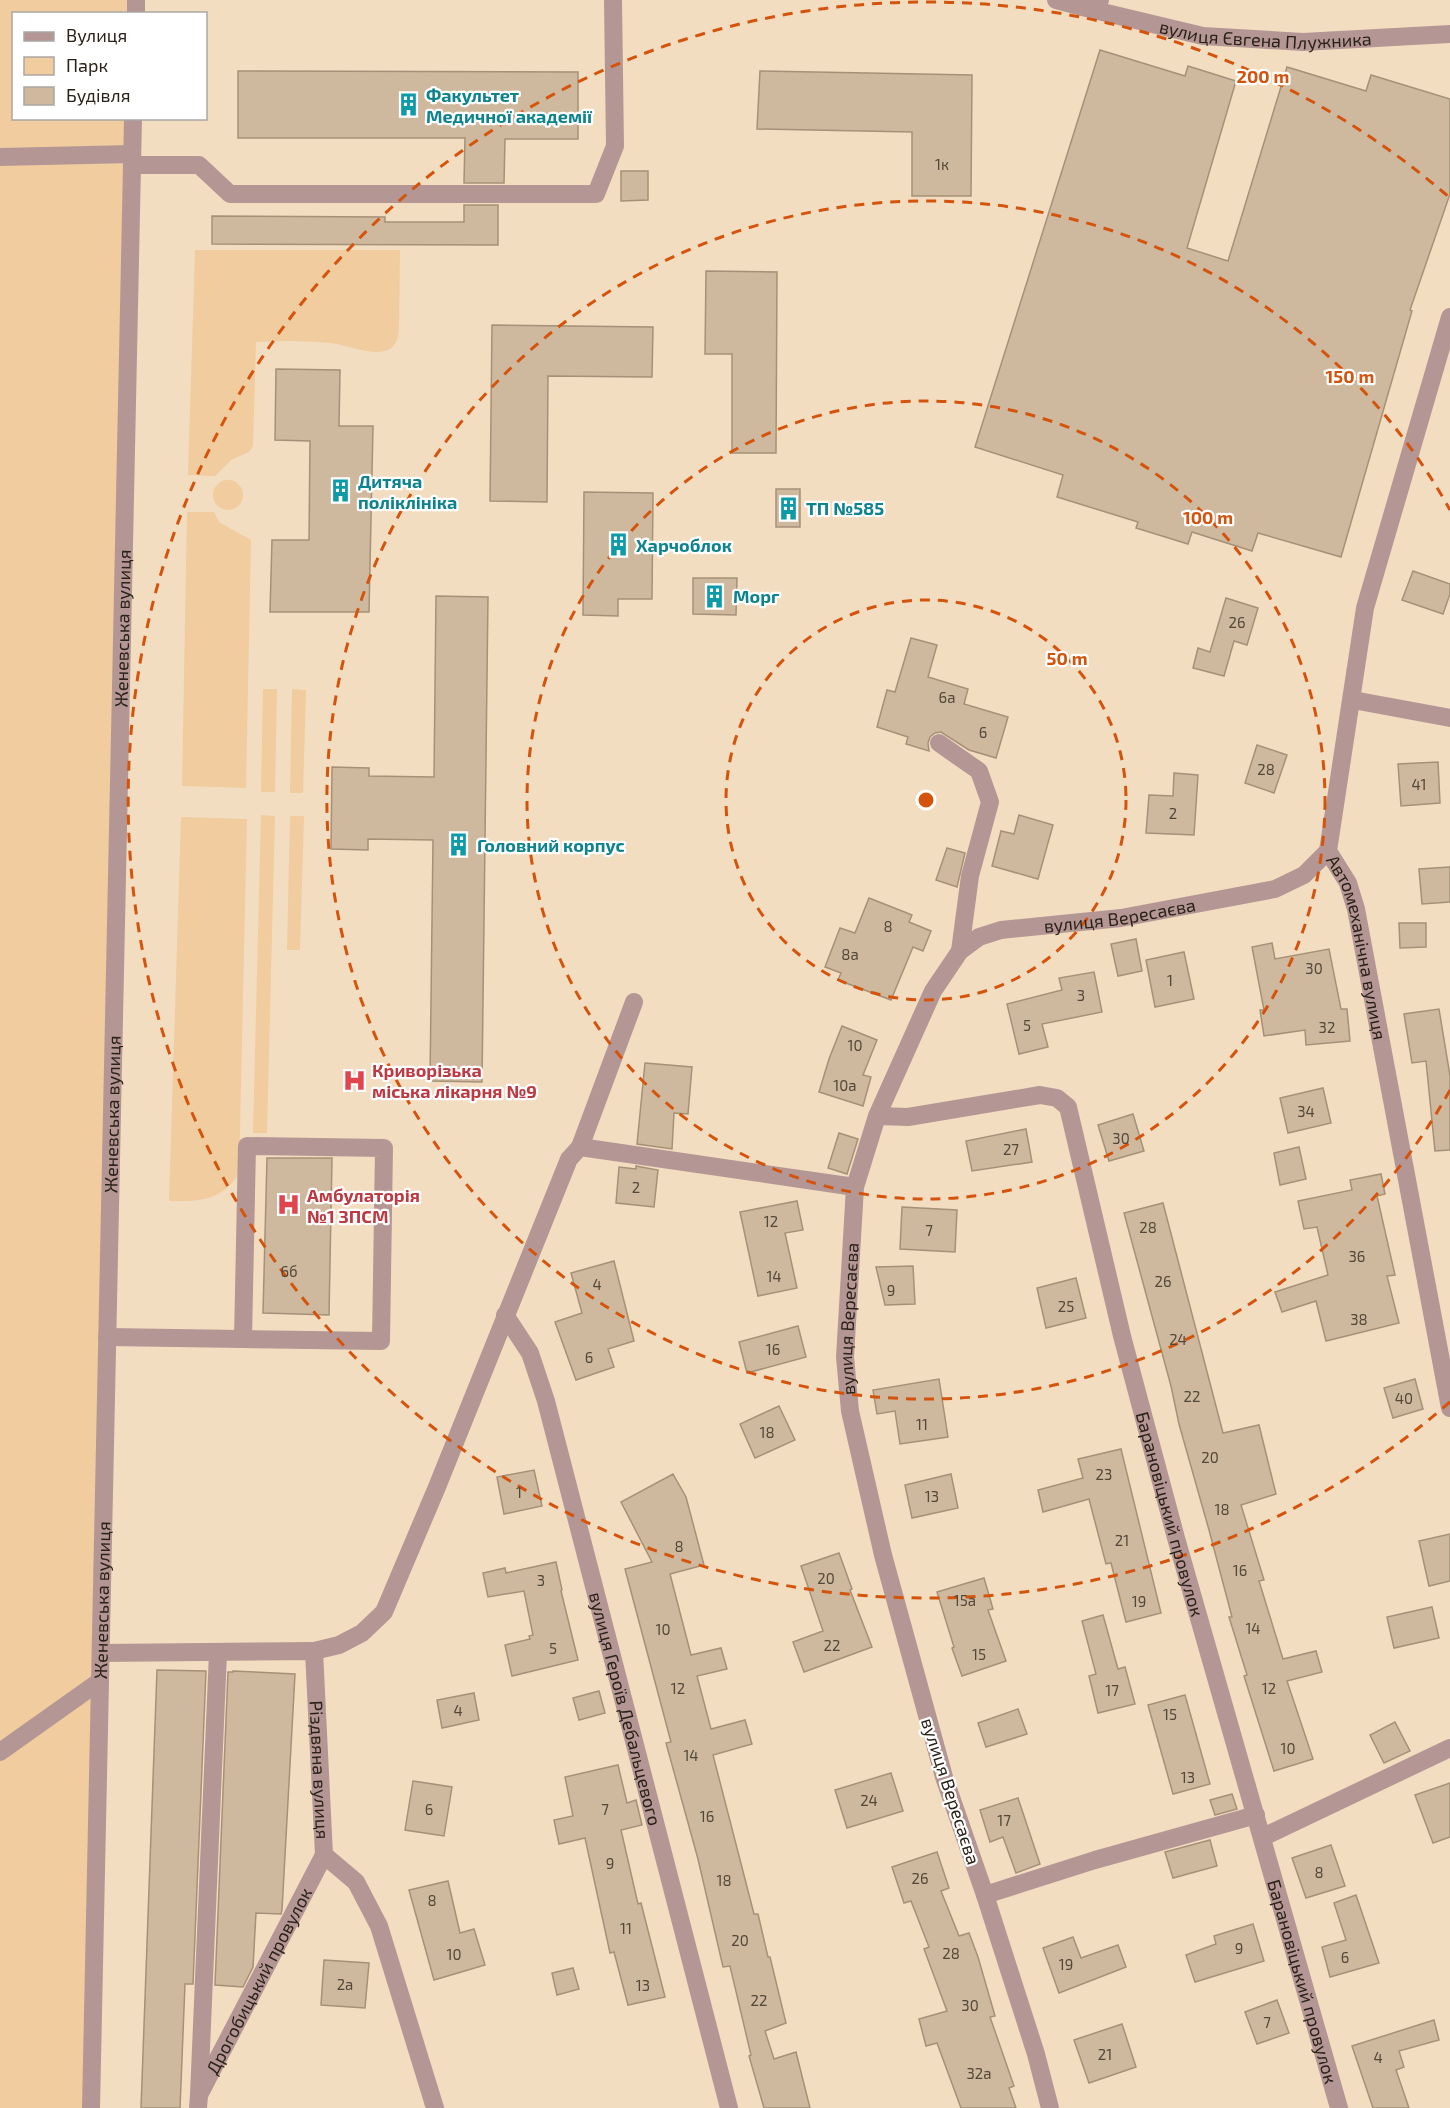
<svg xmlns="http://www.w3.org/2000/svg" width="1450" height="2108" viewBox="0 0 1450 2108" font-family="'Exo 2',sans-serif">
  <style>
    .green { fill: #f0cc9e }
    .building { fill: #cfb99e; stroke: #a59177; stroke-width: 1.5 }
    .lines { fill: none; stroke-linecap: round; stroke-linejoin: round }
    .minor { stroke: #b49794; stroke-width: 18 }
    .ring { fill: none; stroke: #d5540d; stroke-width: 3; stroke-dasharray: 10 8 }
    .labels { text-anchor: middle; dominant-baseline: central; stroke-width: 4.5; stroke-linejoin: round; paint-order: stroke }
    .number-label { font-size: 15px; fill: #53483a }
    .street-label { font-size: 18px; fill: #2a2218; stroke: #fff }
    .culture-label { font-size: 18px; font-weight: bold; fill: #0d838f; stroke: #fff; text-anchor: start }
    .health-label { font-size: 18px; font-weight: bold; fill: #be3a42; stroke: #fff; text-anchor: start }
    .centre { fill: #d5540d; stroke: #fff; stroke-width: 3 }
    .ring-label { font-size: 18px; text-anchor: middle; font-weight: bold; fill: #d5540d; stroke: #fff; stroke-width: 4.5; stroke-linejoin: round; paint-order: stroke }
  </style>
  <rect width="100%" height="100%" fill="#f3ddc1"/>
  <g class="green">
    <polygon points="0,0 136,0 136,13 14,14 14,118 133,119 91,2108 0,2108"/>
    <path d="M195 250H400L399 329C398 338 396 348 385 351 369 355 347 345 330 343 305 341 281 340 256 342L253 446 249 452 231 460 215 476 188 475Z"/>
    <circle cx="228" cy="495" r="15"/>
    <polygon points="187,512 214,512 219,522 251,540 246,788 182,786"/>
    <polygon points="263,689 277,689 275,792 261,792"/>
    <polygon points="292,689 306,690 303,793 290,793"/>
    <polygon points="261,815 275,816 267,1133 253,1133"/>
    <polygon points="290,816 304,816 300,950 287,950"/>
    <path d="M181 817 247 819 239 1174C219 1202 201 1201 169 1201Z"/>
  </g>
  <g class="building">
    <polygon points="1100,50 1185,76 1188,66 1236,81 1187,248 1228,261 1287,67 1366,91 1371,75 1450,99 1450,194 1410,310 1412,311 1341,557 1258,533 1252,551 1192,532 1188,544 1136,528 1138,522 1057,497 1063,475 975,447"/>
    <polygon points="238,71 578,72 578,139 505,139 504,183 464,183 465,138 238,138"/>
    <polygon points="760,71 972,75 971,196 912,196 912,132 757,129"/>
    <polygon points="621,171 648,171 648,200 621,201"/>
    <polygon points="464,205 498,205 498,245 212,244 212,216 385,217 385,222 464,222"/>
    <polygon points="706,271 777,272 776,453 732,453 732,354 705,354"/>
    <polygon points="492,325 653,327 652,377 548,376 547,502 490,501"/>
    <polygon points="276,369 340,370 339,426 373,426 369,612 270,612 272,540 309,540 310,441 275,440"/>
    <rect x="776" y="489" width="24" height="38"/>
    <polygon points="584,492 653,493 652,599 618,599 618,616 583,615"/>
    <polygon points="1413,571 1450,584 1450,594 1443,614 1402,600"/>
    <polygon points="693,578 737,578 736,615 693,614"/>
    <polygon points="436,596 488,597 482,1082 430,1081 433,840 368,839 368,850 331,849 332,767 369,768 369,776 434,777"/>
    <polygon points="1226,598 1258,608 1247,645 1234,641 1224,676 1193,668 1198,648 1210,652"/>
    <polygon points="911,638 937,645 928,677 968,689 964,704 1008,717 996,758 969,750 941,732 935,733 930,737 928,743 929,751 906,744 908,737 877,727 887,690 895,692"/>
    <polygon points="1257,745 1287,755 1274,793 1245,783"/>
    <polygon points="1438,762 1440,803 1401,806 1398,764"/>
    <polygon points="1174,773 1198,775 1194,835 1146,833 1149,795 1173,796"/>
    <polygon points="1019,815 1053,825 1038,879 992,866 1001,831 1014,834"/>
    <polygon points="947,848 965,853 957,887 936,880"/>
    <polygon points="1450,867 1450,902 1422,904 1419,869"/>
    <polygon points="869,898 912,915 909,922 931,931 923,951 913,947 891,1000 838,980 841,973 825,967 840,928 855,933"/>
    <polygon points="1399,923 1426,923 1426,947 1400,948"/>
    <polygon points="1136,939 1142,971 1118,976 1111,944"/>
    <polygon points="1272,943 1275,959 1329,949 1341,1009 1347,1009 1350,1041 1306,1045 1305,1030 1264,1036 1260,1010 1264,1010 1252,947"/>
    <polygon points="1184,952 1194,999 1155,1007 1146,960"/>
    <polygon points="1094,972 1102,1012 1042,1024 1048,1047 1019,1054 1007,1004 1062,990 1059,978"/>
    <polygon points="1439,1009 1450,1076 1450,1150 1435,1151 1426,1061 1412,1063 1404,1014"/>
    <polygon points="842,1026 877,1040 863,1075 871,1077 863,1106 819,1092 829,1059"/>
    <polygon points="645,1063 692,1067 688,1114 674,1113 672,1149 637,1144"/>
    <polygon points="1323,1088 1331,1123 1288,1133 1280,1098"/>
    <polygon points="1133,1114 1144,1151 1109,1161 1098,1125"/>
    <polygon points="1026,1129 1032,1162 972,1171 966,1141"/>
    <polygon points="839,1133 858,1139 847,1174 828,1168"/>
    <polygon points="1299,1147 1306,1179 1280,1185 1274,1153"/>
    <polygon points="267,1158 332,1158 329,1315 263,1313"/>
    <polygon points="636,1166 658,1170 654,1207 616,1203 619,1167 636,1169"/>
    <polygon points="1381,1174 1385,1194 1377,1196 1395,1275 1387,1276 1399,1323 1326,1341 1316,1301 1282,1312 1275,1292 1328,1275 1317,1227 1304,1229 1298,1201 1352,1190 1350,1180"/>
    <polygon points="797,1201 803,1230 785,1233 797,1288 758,1296 740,1212"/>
    <polygon points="1163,1203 1223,1433 1259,1425 1276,1494 1241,1505 1264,1580 1259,1581 1283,1659 1316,1651 1322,1672 1287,1681 1313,1759 1274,1771 1244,1676 1247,1675 1229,1617 1232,1617 1209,1530 1179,1424 1171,1386 1124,1213"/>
    <polygon points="902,1207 957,1210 955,1252 900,1249"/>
    <polygon points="614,1261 634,1341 608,1349 614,1367 576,1380 555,1322 582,1313 571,1273"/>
    <polygon points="913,1266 915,1304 885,1305 876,1267"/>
    <polygon points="1076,1278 1086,1318 1046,1328 1037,1288"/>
    <polygon points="798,1326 806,1357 747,1373 739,1342"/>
    <polygon points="939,1379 948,1437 900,1444 895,1411 877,1414 873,1390"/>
    <polygon points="1415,1379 1423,1409 1393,1418 1384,1388"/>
    <polygon points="779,1406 795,1440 755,1458 740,1424"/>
    <polygon points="1121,1449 1161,1613 1126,1622 1111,1563 1106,1564 1089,1499 1043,1512 1038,1490 1083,1478 1078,1459"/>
    <polygon points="534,1470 542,1506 504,1514 497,1477"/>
    <polygon points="673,1474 686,1497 704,1565 670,1574 691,1655 721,1648 727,1669 697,1676 711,1729 745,1720 752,1744 713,1755 754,1914 758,1914 768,1957 770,1957 786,2023 765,2031 774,2059 796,2052 810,2108 764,2108 749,2056 751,2055 730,1966 723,1967 698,1859 666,1743 671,1742 625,1569 652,1562 621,1502"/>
    <polygon points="951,1474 958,1508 912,1518 905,1485"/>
    <polygon points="1450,1534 1450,1581 1429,1586 1419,1541"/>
    <polygon points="839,1553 852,1589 850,1590 872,1647 804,1672 793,1642 823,1631 801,1566"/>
    <polygon points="556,1562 562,1590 561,1591 578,1660 512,1676 505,1645 530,1639 529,1636 533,1635 524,1591 488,1597 483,1573 505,1568 506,1573"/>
    <polygon points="984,1578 993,1609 988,1610 1006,1661 962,1676 952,1648 954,1647 937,1592"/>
    <polygon points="1432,1607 1439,1638 1394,1648 1387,1617"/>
    <polygon points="1103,1615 1118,1669 1125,1667 1135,1704 1098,1713 1089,1676 1096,1674 1082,1621"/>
    <polygon points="157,1670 206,1671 193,1984 185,1984 180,2108 141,2108"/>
    <polygon points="233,1671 295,1674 282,1910 281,1914 256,1913 253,1967 243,1987 215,1985 228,1672 233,1672"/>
    <polygon points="599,1691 605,1713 579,1720 573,1698"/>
    <polygon points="474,1693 479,1720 442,1728 437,1700"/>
    <polygon points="1185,1695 1210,1784 1173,1794 1148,1705"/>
    <polygon points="1018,1709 1027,1734 986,1747 978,1723"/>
    <polygon points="1395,1722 1410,1751 1384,1763 1370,1735"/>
    <polygon points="618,1765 627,1803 636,1800 642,1825 621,1830 638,1904 641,1903 665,1997 628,2005 614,1952 610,1953 585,1838 559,1844 554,1820 573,1816 565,1777"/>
    <polygon points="891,1773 903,1811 847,1828 835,1790"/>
    <polygon points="413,1781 452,1787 444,1836 405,1830"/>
    <polygon points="1450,1783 1450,1837 1433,1843 1415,1795"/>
    <polygon points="1232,1794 1237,1809 1215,1815 1210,1800"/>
    <polygon points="1018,1798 1040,1864 1016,1873 1003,1837 990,1842 980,1810"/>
    <polygon points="1210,1840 1217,1866 1173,1878 1165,1852"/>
    <polygon points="1331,1845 1345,1886 1306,1898 1292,1858"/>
    <polygon points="937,1852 949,1888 941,1891 959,1936 969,1933 978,1957 995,2016 990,2017 1014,2086 1009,2088 1016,2108 961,2108 937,2043 926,2046 919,2019 947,2011 924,1949 929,1947 911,1901 904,1903 892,1867"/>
    <polygon points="448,1881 460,1933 474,1929 485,1965 434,1980 409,1890"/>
    <polygon points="1356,1895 1379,1963 1330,1977 1322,1947 1346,1940 1334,1903"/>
    <polygon points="1253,1924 1264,1961 1195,1982 1186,1955 1216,1944 1214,1936"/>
    <polygon points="1073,1937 1081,1958 1118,1945 1126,1967 1059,1993 1043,1948"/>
    <polygon points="324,1960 369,1963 365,2008 321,2005"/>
    <polygon points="573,1968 579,1989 557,1995 552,1973"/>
    <polygon points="1277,2000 1289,2033 1257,2044 1245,2012"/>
    <polygon points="1434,2020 1439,2040 1399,2051 1404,2067 1396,2070 1409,2108 1373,2108 1352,2046"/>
    <polygon points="1122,2024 1136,2067 1089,2083 1074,2040"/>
  </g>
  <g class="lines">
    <g class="minor">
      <polyline points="1056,0 1094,10"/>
      <path id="s1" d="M1100 0 1094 10 1203 36 1303 42 1450 34"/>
      <polyline points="136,14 136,0"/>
      <polyline points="0,157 132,154"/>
      <polyline points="133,165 199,165 230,194 596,194 615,146 613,0"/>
      <path id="s2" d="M1450 317 1365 608 1328 851 1348 883 1356 909 1450 1408"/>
      <polyline points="1353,700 1450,718"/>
      <polyline points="939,743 979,771 990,802 970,876 960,951"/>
      <path id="s3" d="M877 1116 908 1117 1040 1095 1057 1098 1068 1107 1122 1336 1176 1538 1339 2108"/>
      <polyline points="580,1147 634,1002"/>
      <path id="s4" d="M505 1315 530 1353 546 1401 729 2108"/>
      <polyline points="107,1337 243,1339 247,1146 384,1148 381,1341 243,1339"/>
      <polyline points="314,1651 339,1645 362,1633 384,1612 437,1487 569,1159 580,1147 855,1187"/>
      <path id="s5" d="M101 1653 314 1651 324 1855 356 1882 379 1926 435 2108"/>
      <polyline points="0,1752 100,1681"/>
      <polyline points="1263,1837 1450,1748"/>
      <polyline points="985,1895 1095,1860 1256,1815"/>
      <polyline points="199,2095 218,1653"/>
      <path id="s6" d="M91 2108 133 118"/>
      <path id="s7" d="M198 2108 199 2095 324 1855"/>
      <path id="s8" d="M1050 2108 1036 2054 985 1895 944 1777 883 1555 850 1411 845 1357 855 1187 877 1116 933 991 960 951 979 937 1001 930 1121 918 1275 889 1304 875 1328 851"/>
    </g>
  </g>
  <g class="ring">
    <circle cx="926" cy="800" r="200"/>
    <circle cx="926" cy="800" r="399"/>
    <path d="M1450 1090A599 599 0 1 1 1450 510"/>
    <path d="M1450 1402A798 798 0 1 1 1450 198"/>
  </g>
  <defs>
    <symbol id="building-bare" viewBox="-9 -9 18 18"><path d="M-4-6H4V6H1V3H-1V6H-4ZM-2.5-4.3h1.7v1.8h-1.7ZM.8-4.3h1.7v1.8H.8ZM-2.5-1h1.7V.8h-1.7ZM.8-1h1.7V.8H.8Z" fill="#0f9aa8" stroke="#fff" stroke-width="2.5" paint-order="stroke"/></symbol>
    <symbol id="hospital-bare" viewBox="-9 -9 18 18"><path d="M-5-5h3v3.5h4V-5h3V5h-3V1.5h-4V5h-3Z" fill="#e0444e" stroke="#fff" stroke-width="2.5" paint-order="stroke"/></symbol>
  </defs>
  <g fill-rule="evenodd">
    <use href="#building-bare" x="392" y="88" width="33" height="33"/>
    <use href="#building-bare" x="324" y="474" width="33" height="33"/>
    <use href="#building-bare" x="772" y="492" width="33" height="33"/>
    <use href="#building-bare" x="602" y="528" width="33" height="33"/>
    <use href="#building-bare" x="698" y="580" width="33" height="33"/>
    <use href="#building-bare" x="442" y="828" width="33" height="33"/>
    <use href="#hospital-bare" x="338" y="1064" width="33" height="33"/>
    <use href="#hospital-bare" x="272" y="1188" width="33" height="33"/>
  </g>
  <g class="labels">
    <g class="number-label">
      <text x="942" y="164">1к</text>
      <text x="1237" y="622">26</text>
      <text x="947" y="697">6а</text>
      <text x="983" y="732">6</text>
      <text x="1266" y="769">28</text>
      <text x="1419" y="784">41</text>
      <text x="1173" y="813">2</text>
      <text x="888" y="926">8</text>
      <text x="850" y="954">8а</text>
      <text x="1314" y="968">30</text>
      <text x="1170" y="980">1</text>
      <text x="1081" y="995">3</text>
      <text x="1027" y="1025">5</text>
      <text x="1327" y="1027">32</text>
      <text x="855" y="1045">10</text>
      <text x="845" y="1085">10а</text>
      <text x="1306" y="1111">34</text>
      <text x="1121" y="1138">30</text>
      <text x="1011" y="1149">27</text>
      <text x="636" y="1187">2</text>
      <text x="771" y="1221">12</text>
      <text x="1148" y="1227">28</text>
      <text x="929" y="1230">7</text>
      <text x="1357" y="1256">36</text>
      <text x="289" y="1271">6б</text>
      <text x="774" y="1276">14</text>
      <text x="1163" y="1281">26</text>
      <text x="597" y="1284">4</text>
      <text x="891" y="1290">9</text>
      <text x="1066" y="1306">25</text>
      <text x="1359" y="1319">38</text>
      <text x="1178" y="1339">24</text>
      <text x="773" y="1349">16</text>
      <text x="589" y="1357">6</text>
      <text x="1192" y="1396">22</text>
      <text x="1404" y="1398">40</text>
      <text x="922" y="1424">11</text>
      <text x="767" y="1432">18</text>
      <text x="1210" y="1457">20</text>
      <text x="1104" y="1474">23</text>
      <text x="519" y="1492">1</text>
      <text x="932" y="1496">13</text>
      <text x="1222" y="1509">18</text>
      <text x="1122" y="1540">21</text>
      <text x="679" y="1546">8</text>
      <text x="1240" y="1570">16</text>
      <text x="826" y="1578">20</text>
      <text x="541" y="1580">3</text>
      <text x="965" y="1600">15а</text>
      <text x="1139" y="1601">19</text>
      <text x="1253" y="1628">14</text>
      <text x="663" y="1629">10</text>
      <text x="832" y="1645">22</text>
      <text x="553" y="1648">5</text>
      <text x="979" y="1654">15</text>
      <text x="678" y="1688">12</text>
      <text x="1269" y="1688">12</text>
      <text x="1112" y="1690">17</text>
      <text x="458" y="1710">4</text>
      <text x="1170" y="1714">15</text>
      <text x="1288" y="1748">10</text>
      <text x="691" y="1755">14</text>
      <text x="1188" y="1777">13</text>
      <text x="869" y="1800">24</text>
      <text x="429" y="1809">6</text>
      <text x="605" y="1809">7</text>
      <text x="707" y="1816">16</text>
      <text x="1004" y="1820">17</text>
      <text x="610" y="1863">9</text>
      <text x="1319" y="1872">8</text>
      <text x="920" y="1878">26</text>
      <text x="724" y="1880">18</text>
      <text x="432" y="1900">8</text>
      <text x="626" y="1928">11</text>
      <text x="740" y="1940">20</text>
      <text x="1239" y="1948">9</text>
      <text x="951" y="1953">28</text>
      <text x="454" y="1954">10</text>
      <text x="1345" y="1957">6</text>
      <text x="1066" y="1964">19</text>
      <text x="345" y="1984">2а</text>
      <text x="643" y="1985">13</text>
      <text x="759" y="2000">22</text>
      <text x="970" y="2005">30</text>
      <text x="1267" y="2022">7</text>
      <text x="1105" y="2054">21</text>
      <text x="1378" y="2057">4</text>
      <text x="979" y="2073">32а</text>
    </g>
    <g class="street-label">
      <text stroke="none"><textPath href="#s1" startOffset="186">вулиця Євгена Плужника</textPath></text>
      <text stroke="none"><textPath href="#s6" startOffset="1480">Женевська вулиця</textPath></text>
      <text stroke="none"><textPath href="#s8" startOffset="1376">вулиця Вересаєва</textPath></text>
      <text stroke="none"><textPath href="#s2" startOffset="651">Автомеханічна вулиця</textPath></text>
      <text stroke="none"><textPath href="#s6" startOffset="994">Женевська вулиця</textPath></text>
      <text stroke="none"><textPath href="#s8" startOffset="818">вулиця Вересаєва</textPath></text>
      <text stroke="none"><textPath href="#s3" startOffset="616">Барановіцький провулок</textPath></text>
      <text stroke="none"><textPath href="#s6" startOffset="508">Женевська вулиця</textPath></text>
      <text stroke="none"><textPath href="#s4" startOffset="414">вулиця Героїв Дебальцевого</textPath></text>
      <text stroke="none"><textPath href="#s5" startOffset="332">Різдвяна вулиця</textPath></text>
      <text transform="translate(951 1791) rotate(72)">вулиця Вересаєва</text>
      <text stroke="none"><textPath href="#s7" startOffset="142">Дрогобицький провулок</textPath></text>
      <text stroke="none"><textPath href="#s3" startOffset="1102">Барановіцький провулок</textPath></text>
    </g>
    <g class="culture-label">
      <text x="426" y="95">Факультет<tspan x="426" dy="21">Медичної академії</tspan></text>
      <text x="358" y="481">Дитяча<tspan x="358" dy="21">поліклініка</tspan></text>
      <text x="806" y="508">ТП №585</text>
      <text x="636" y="545">Харчоблок</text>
      <text x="733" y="596">Морг</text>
      <text x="477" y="845">Головний корпус</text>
    </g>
    <g class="health-label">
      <text x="372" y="1070">Криворізька<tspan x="372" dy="21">міська лікарня №9</tspan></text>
      <text x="307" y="1195">Амбулаторія<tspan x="307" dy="21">№1 ЗПСМ</tspan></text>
    </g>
  </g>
  <circle cx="926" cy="800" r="9" class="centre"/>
  <g class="ring-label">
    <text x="1263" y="83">200 m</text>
    <text x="1350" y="383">150 m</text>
    <text x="1208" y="524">100 m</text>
    <text x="1067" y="665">50 m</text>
  </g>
  <rect x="12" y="12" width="195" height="108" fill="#ffffff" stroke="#aaa7a3" stroke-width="1.5"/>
  <rect x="24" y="32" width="30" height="9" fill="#b49794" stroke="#aaa7a3" stroke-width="1.5"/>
  <text x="66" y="42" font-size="18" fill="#2a2218">Вулиця</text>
  <rect x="24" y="57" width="30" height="18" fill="#f0cc9e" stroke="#aaa7a3" stroke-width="1.5"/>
  <text x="66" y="72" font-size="18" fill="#2a2218">Парк</text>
  <rect x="24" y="87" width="30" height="18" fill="#cfb99e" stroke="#aaa7a3" stroke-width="1.5"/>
  <text x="66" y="102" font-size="18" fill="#2a2218">Будівля</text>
</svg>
